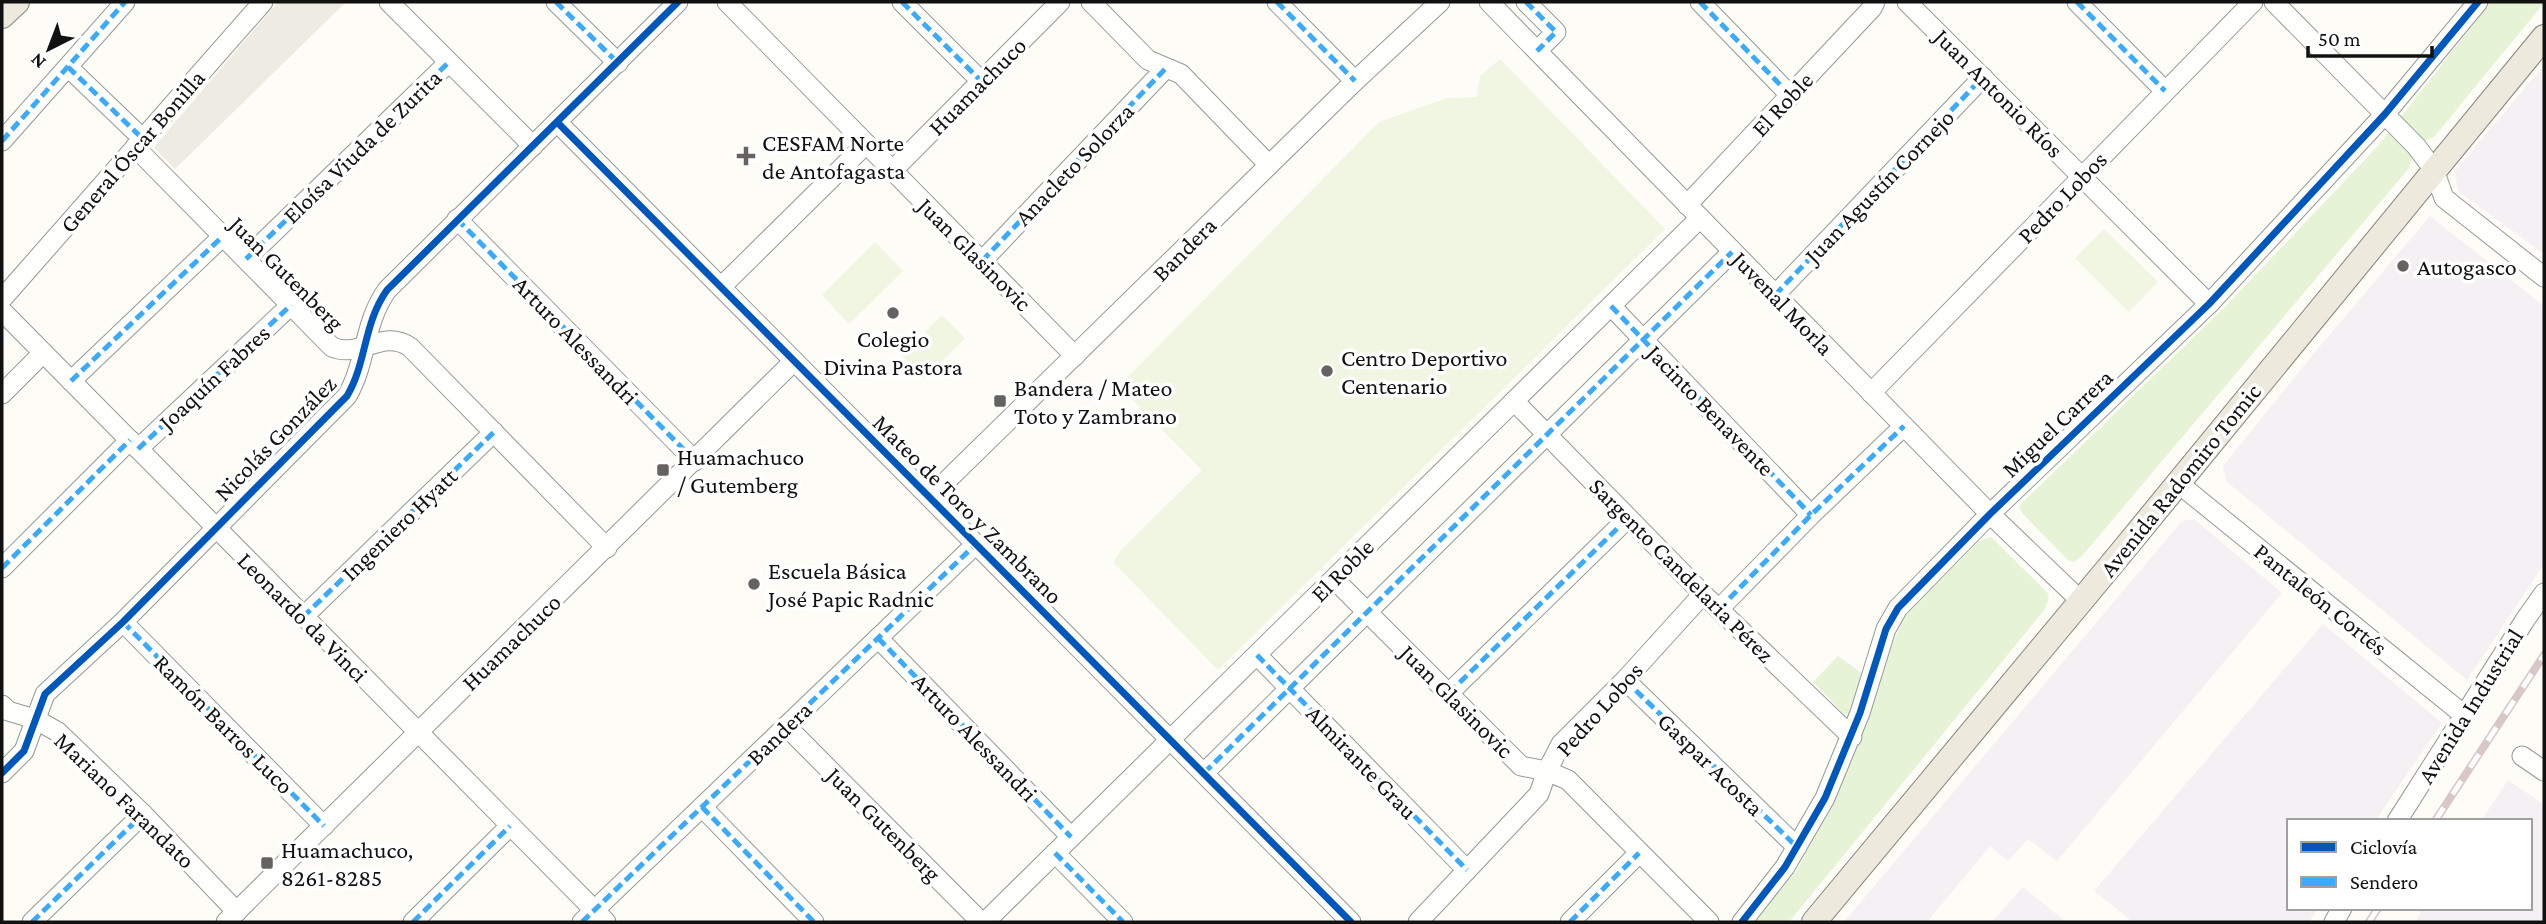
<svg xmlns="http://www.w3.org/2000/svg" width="2546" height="924" viewBox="0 0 2546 924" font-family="'Crimson Pro',serif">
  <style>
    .industrial { fill: #f5f0f3 }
    .green { fill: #e7f3d7 }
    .pitch { fill: #f0f6e1 }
    .plaza { fill: #edebe2 }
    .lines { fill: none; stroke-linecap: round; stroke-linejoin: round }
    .minor-casing { stroke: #979795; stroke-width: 21 }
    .major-casing { stroke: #858482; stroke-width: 26 }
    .minor { stroke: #fffffe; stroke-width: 19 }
    .major { stroke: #ede9dc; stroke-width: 24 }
    .rail-casing { stroke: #d9c6c7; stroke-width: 8 }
    .rail { stroke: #fff; stroke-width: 5; stroke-dasharray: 16; stroke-linecap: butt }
    .quiet { stroke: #3fa9f5; stroke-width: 5; stroke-dasharray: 10 5; stroke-linecap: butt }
    .cycleway-casing { stroke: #fff; stroke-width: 11 }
    .cycleway { stroke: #0057b8; stroke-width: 7 }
    .poi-dot { fill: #646362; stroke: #fff; stroke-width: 2.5 }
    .labels { text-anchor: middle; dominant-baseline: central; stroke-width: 7; stroke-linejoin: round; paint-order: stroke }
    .street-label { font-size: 24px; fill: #111; stroke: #fff }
    .poi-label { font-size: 24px; fill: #111; stroke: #fff; text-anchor: start }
  </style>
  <rect width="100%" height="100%" fill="#fdfcf7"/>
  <g class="industrial">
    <polygon points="2544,65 2544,254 2458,191 2455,171"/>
    <polygon points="2430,216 2544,306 2544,564 2467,680 2226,481 2223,466 2311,357"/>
    <polygon points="2194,519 2282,593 2057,861 2028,839 2008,861 1990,846 1927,922 1844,922 2182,521"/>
    <polygon points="2323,624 2442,723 2375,821 2289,821 2289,908 2318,908 2309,922 2133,922 2094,891"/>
    <polygon points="2508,780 2544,805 2544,922 2415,922 2424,908 2530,908 2530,821 2481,821"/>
    <polygon points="2023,887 2066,922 1992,922"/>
  </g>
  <g class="green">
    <path d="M2491 2 2544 3 2434 137C2421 140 2412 155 2410 167L2082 556 2074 562 2068 560 2023 514 2019 507 2021 504 2226 306 2378 146Z"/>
    <polygon points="1991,537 2047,592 2049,597 2045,609 1789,922 1754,922 1797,870 1827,813 1901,623 1913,607 1981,540"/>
    <polygon points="1838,656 1863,674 1850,713 1844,714 1813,682"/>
  </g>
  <g class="pitch">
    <polygon points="1500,59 1665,229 1218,670 1113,562 1122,549 1202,470 1119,386 1379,122 1447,98 1477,97 1480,76"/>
    <polygon points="2104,229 2158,282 2129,312 2075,258"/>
    <polygon points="875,242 903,271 849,324 822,295"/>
    <polygon points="942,315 965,338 925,379 902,356"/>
  </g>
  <polygon class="plaza" points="278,2 346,2 175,169 154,147"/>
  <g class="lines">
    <defs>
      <g id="minor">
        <polyline points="389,2 533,146"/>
        <polyline points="556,2 618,63"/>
        <polyline points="727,2 1075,356"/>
        <polyline points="902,2 982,82"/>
        <polyline points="1091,2 1148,60 1181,74 1269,165"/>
        <polyline points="1277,2 1355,81"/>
        <polyline points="1489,2 1990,514 2081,601"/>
        <polyline points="1526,2 1556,32 1537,51"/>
        <polyline points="1700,2 1791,96"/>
        <polyline points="1907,2 2209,304"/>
        <polyline points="2077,2 2165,91"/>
        <polyline points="2274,2 2416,146 2434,170 2444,198 2544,277"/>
        <polyline points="68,67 143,139"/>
        <polyline points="558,123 1351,922"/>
        <polyline points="2,141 125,2"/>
        <path d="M135 147 332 347C359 359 383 328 410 347L607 548"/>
        <polyline points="893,170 1060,2"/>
        <polyline points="1687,205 1872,8 1875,2"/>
        <polyline points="457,219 695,461"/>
        <polyline points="246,259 448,63"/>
        <polyline points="982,261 1166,68"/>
        <polyline points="721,287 866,144"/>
        <polyline points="1775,295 1983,77"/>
        <polyline points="2,299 263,2"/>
        <polyline points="1611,306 1811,515"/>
        <polyline points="2,311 606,922"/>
        <polyline points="71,381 223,236"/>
        <polyline points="1871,393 2253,2"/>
        <polyline points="2,394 43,353"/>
        <polyline points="1514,401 1703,594 1852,737"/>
        <polyline points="138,449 291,305"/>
        <polyline points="2178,483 2464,715"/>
        <polyline points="930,497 1355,81 1440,2"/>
        <polyline points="2,568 130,440"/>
        <polyline points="1334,579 1521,766 1547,771 1568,780 1709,922"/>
        <polyline points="1719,609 1811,515 1904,426"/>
        <polyline points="303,617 494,432"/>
        <polyline points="123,622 324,826"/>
        <polyline points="878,638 1071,837"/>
        <polyline points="1257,655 1467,870"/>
        <polyline points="1625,680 1797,847"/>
        <polyline points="1449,693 1628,518"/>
        <polyline points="2,705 8,711 35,719 58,732 143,814 237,912"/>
        <polyline points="786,726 981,922"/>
        <polyline points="2522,756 2544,771"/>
        <path d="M2 773 24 751 45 694 123 622 347 396C367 362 363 324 387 290L678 2"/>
        <polyline points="1204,773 1732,252"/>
        <polyline points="702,807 814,922"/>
        <polyline points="2397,821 2525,620 2544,593"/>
        <polyline points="1055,853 1123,922"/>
        <polyline points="32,922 143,814"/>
        <polyline points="226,922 794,361"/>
        <polyline points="413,922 510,826"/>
        <polyline points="582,922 976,544"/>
        <polyline points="985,922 1700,218"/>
        <polyline points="1418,922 1539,794 1547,771 1561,744 1625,680 1703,594"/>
        <polyline points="1570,922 1639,853"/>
        <polyline points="1742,922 1785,867 1825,798 1860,713 1886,629 1898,608 1990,514 2209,304 2385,114 2478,2"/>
        <polyline points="2334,922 2342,908"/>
      </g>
      <g id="major">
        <polyline points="2,16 17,2"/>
        <polyline points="1814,922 2116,559 2544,37"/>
      </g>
    </defs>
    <use href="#minor" class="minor-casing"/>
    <use href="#major" class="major-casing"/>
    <use href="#minor" class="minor"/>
    <use href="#major" class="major"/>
    <defs>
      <g id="rail">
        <polyline points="2435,821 2544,655"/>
        <polyline points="2369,922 2378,908"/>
      </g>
    </defs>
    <use href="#rail" class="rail-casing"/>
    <use href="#rail" class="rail"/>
    <g class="quiet">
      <polyline points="556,2 618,63"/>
      <polyline points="902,2 982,82"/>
      <polyline points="1277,2 1355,81"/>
      <polyline points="1526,2 1556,32 1537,51"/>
      <polyline points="1700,2 1791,96"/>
      <polyline points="2077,2 2165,91"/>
      <polyline points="68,67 143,139"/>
      <polyline points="2,141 125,2"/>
      <polyline points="457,219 695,461"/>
      <polyline points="246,259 448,63"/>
      <polyline points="982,261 1166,68"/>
      <polyline points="1775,295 1983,77"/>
      <polyline points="1611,306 1811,515"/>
      <polyline points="71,381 223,236"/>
      <polyline points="138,449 291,305"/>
      <polyline points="2,568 130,440"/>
      <polyline points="1719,609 1811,515 1904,426"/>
      <polyline points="303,617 494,432"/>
      <polyline points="123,622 324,826"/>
      <polyline points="878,638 1071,837"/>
      <polyline points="1257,655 1467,870"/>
      <polyline points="1625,680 1797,847"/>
      <polyline points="1449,693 1628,518"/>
      <polyline points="1204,773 1732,252"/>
      <polyline points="702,807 814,922"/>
      <polyline points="1055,853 1123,922"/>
      <polyline points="32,922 143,814"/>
      <polyline points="413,922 510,826"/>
      <polyline points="582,922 976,544"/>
      <polyline points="1570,922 1639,853"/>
    </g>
    <defs>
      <g id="cycleway">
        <polyline points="558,123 1351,922"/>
        <path d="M2 773 24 751 45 694 123 622 347 396C367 362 363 324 387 290L678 2"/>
        <polyline points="1742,922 1785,867 1825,798 1860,713 1886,629 1898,608 1990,514 2209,304 2385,114 2478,2"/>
      </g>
    </defs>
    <use href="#cycleway" class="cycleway-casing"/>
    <use href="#cycleway" class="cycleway"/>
  </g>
  <g class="poi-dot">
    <path d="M742.5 145.5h7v7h7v7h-7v7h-7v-7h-7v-7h7z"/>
    <circle cx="2403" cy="266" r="7"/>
    <circle cx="893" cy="313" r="7"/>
    <circle cx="1327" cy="371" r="7"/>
    <rect x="993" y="394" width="14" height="14" rx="3.5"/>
    <rect x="656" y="463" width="14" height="14" rx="3.5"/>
    <circle cx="754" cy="584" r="7"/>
    <rect x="260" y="856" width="14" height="14" rx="3.5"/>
  </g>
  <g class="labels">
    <g class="street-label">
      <text transform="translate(977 86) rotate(-45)">Huamachuco</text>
      <text transform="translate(1999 93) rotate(45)">Juan Antonio Ríos</text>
      <text transform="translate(1782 104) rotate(-47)">El Roble</text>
      <text transform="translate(362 146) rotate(-44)">Eloísa Viuda de Zurita</text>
      <text transform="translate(132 151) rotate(-49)">General Óscar Bonilla</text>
      <text transform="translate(1074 164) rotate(-46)">Anacleto Solorza</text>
      <text transform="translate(1879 186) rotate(-46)">Juan Agustín Cornejo</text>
      <text transform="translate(2062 197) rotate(-46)">Pedro Lobos</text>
      <text transform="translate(1184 249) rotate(-45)">Bandera</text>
      <text transform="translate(975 254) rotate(45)">Juan Glasinovic</text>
      <text transform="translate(287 273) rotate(45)">Juan Gutenberg</text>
      <text transform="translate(1783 303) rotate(46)">Juvenal Morla</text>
      <text transform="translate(576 340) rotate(46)">Arturo Alessandri</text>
      <text transform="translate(214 377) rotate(-43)">Joaquín Fabres</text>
      <text transform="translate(1711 410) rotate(46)">Jacinto Benavente</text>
      <text transform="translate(2057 423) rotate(-44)">Miguel Carrera</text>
      <text transform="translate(275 438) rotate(-46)">Nicolás González</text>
      <text transform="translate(2180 480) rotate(-51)">Avenida Radomiro Tomic</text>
      <text transform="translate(968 509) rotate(45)">Mateo de Toro y Zambrano</text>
      <text transform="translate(399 524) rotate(-44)">Ingeniero Hyatt</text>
      <text transform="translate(1342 570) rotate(-45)">El Roble</text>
      <text transform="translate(1682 570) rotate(45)">Sargento Candelaria Pérez</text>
      <text transform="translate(2321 599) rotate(39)">Pantaleón Cortés</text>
      <text transform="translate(303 617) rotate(45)">Leonardo da Vinci</text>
      <text transform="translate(511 642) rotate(-44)">Huamachuco</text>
      <text transform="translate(1457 701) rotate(45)">Juan Glasinovic</text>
      <text transform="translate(2470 706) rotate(-58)">Avenida Industrial</text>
      <text transform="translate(1599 709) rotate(-48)">Pedro Lobos</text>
      <text transform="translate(224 724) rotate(45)">Ramón Barros Luco</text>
      <text transform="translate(779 733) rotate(-44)">Bandera</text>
      <text transform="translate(975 737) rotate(46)">Arturo Alessandri</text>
      <text transform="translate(1362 762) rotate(46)">Almirante Grau</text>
      <text transform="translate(1711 764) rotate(44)">Gaspar Acosta</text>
      <text transform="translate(125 800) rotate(44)">Mariano Farandato</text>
      <text transform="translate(884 824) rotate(45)">Juan Gutenberg</text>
    </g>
    <g class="poi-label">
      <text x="762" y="142">CESFAM Norte<tspan x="762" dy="28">de Antofagasta</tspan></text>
      <text x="2417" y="266">Autogasco</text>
      <text x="893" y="338" text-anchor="middle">Colegio<tspan x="893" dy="28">Divina Pastora</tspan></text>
      <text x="1341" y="357">Centro Deportivo<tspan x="1341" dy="28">Centenario</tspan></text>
      <text x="1014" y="387">Bandera / Mateo<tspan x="1014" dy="28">Toto y Zambrano</tspan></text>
      <text x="677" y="456">Huamachuco<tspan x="677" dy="28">/ Gutemberg</tspan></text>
      <text x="768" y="570">Escuela Básica<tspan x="768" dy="28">José Papic Radnic</tspan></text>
      <text x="281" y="849">Huamachuco,<tspan x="281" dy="28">8261-8285</tspan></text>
    </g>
  </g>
  <rect width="2546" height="924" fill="none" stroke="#111111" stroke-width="7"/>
  <rect x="2287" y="819" width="245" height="91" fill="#ffffff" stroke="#a0a0a0" stroke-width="2"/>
  <rect x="2301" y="842" width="35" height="10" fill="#0057b8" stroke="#a0a0a0" stroke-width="2"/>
  <text x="2350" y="854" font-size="21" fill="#111111">Ciclovía</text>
  <rect x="2301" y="877" width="35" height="10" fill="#3fa9f5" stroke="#a0a0a0" stroke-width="2"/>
  <text x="2350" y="889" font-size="21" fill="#111111">Sendero</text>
  <g transform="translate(49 49) rotate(222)" stroke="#ffffff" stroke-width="5" paint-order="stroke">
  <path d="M0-5L12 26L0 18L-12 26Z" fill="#111111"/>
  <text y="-10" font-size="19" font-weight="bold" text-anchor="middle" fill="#111111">N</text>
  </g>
  <path d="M2308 46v10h124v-10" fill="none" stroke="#111111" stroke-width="3.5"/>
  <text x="2318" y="46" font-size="21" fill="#111111" stroke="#ffffff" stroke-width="5" paint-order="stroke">50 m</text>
</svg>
